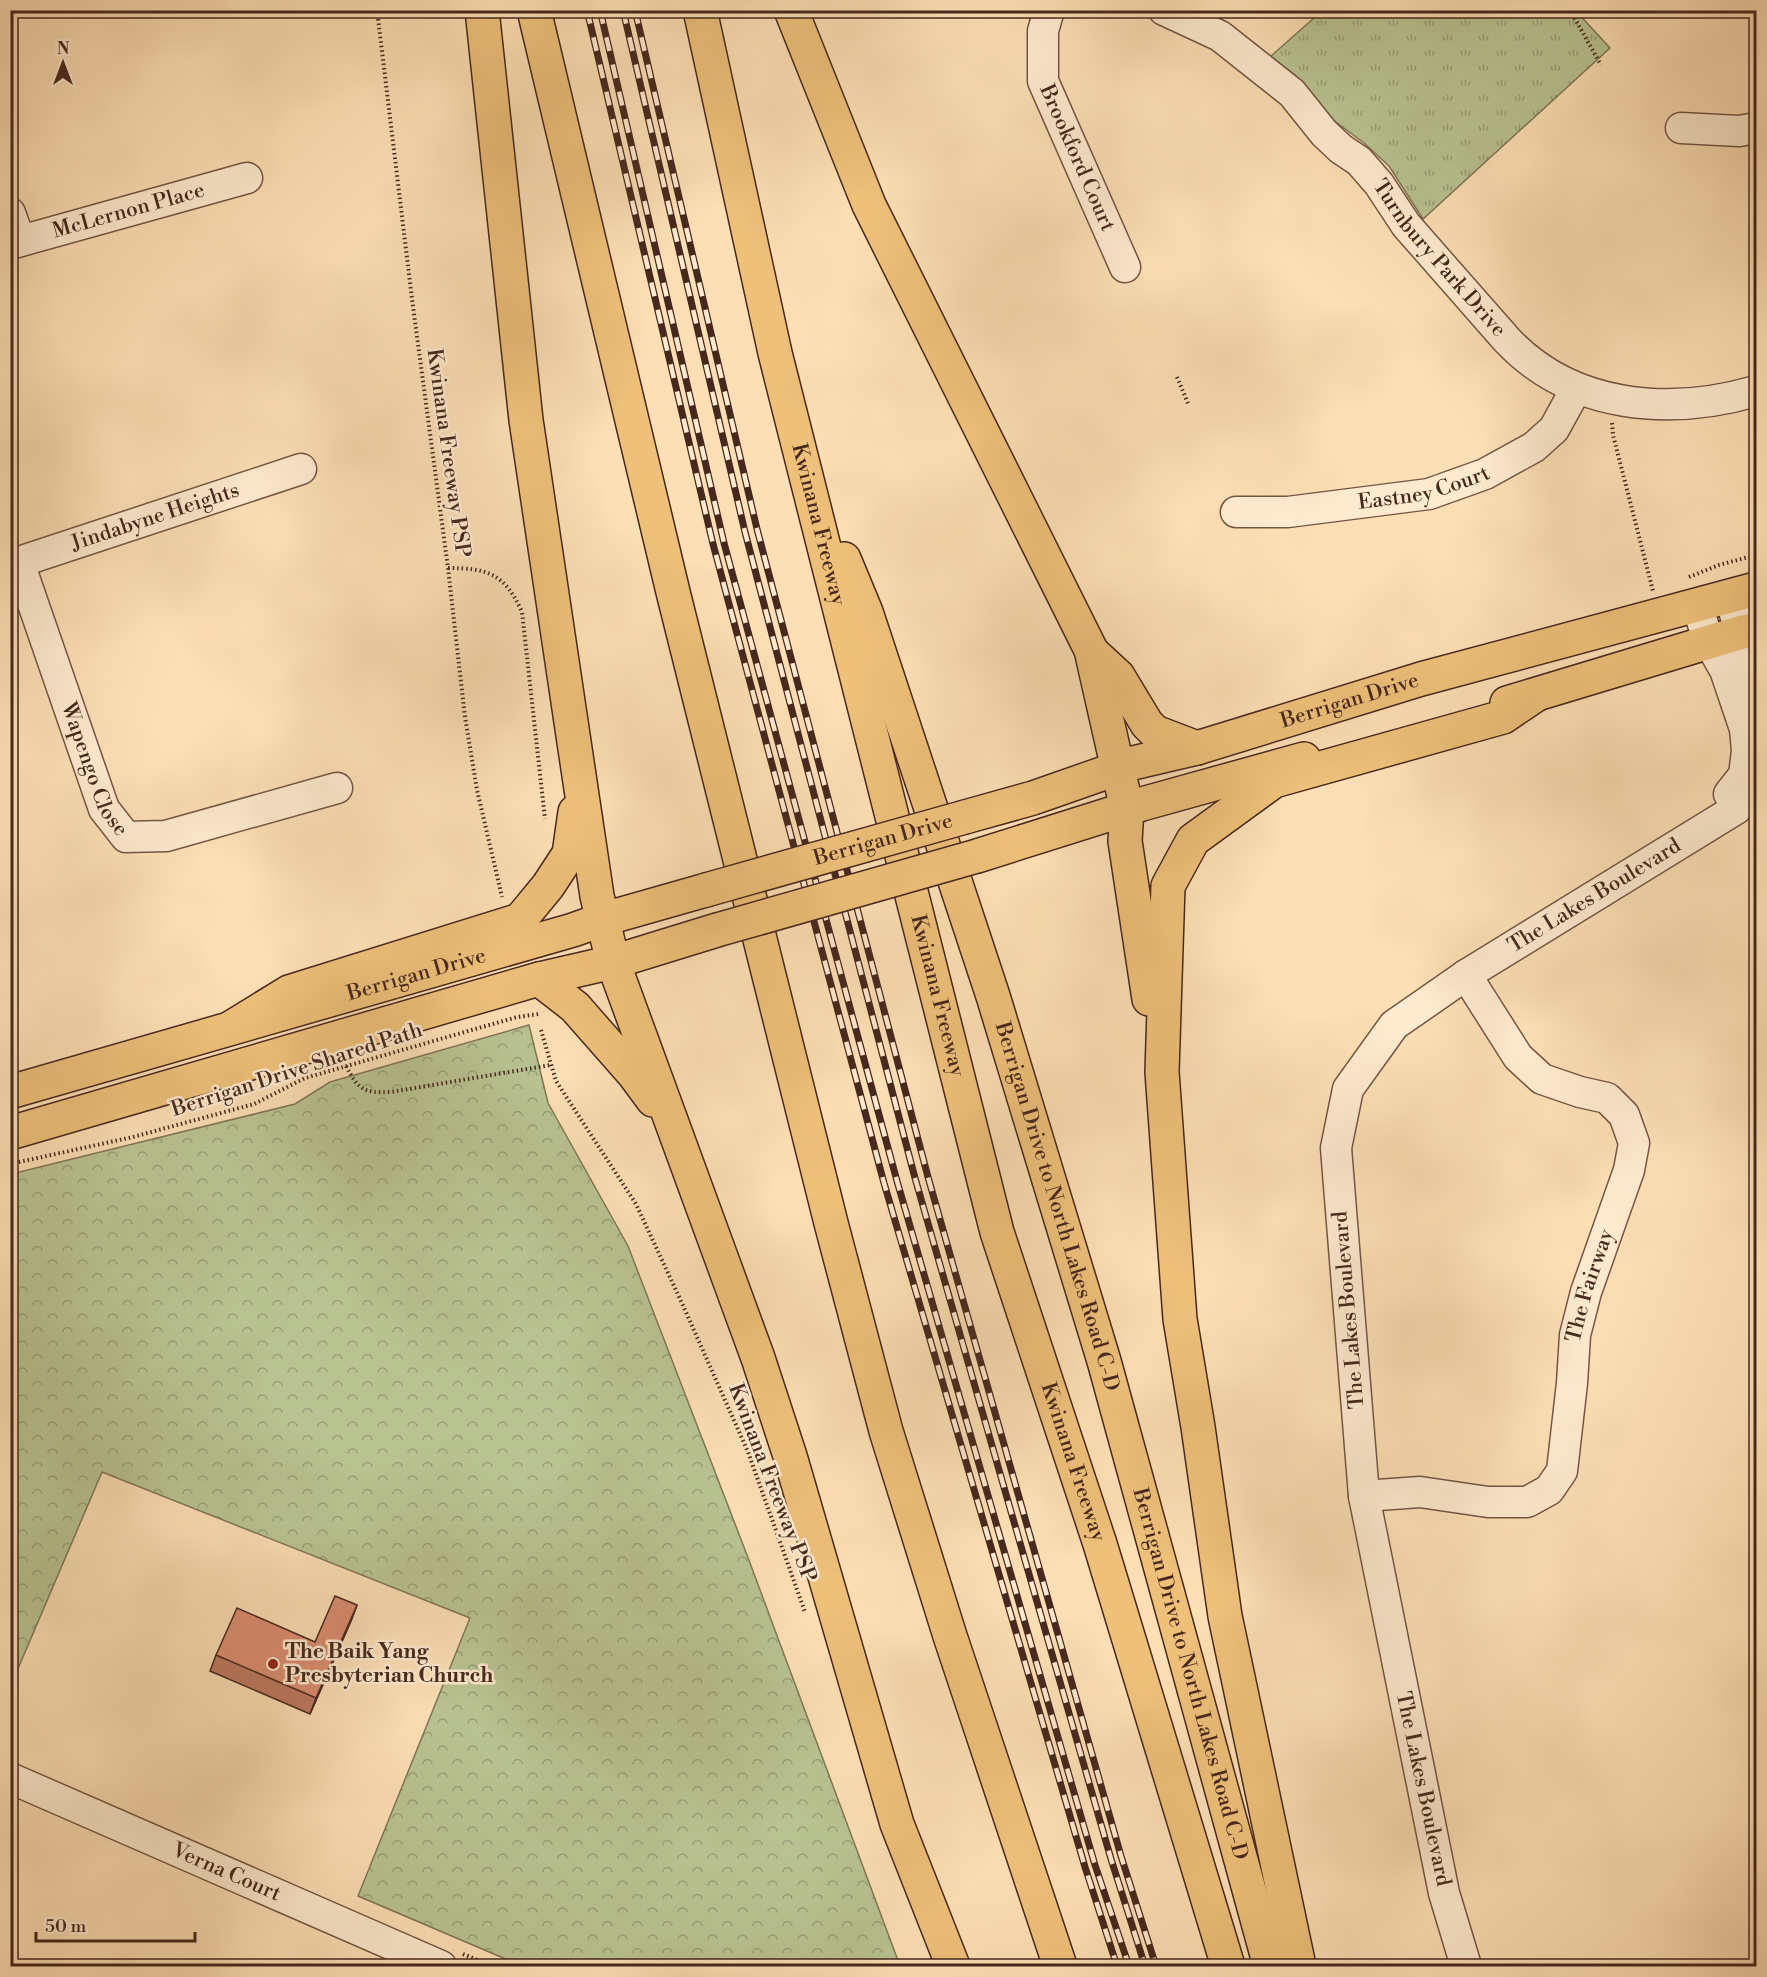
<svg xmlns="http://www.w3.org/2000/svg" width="1767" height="1977" viewBox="0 0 1767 1977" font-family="'Libre Bodoni',serif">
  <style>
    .forest { fill: url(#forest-crowns); stroke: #807658; stroke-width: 1.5 }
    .park { fill: url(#park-tufts); stroke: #807658; stroke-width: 1.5 }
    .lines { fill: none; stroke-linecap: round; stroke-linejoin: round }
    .minor-casing { stroke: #745644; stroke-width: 33 }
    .major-casing { stroke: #47281e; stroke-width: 36 }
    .highway-casing { stroke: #47281e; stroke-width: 36 }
    .path { stroke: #47281e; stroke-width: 4; stroke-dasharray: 1.5 3; stroke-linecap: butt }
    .minor { stroke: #feeacf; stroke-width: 30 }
    .major { stroke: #eec07a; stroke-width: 33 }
    .highway { stroke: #eec07a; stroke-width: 33 }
    .rail-casing { stroke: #47281e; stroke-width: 7 }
    .rail { stroke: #feeacf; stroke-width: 4.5; stroke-dasharray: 14; stroke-linecap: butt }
    .major-bridge-casing { stroke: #47281e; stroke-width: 36; stroke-linecap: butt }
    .major-bridge { stroke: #eec07a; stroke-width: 33 }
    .wall { fill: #bc7961; stroke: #47281e; stroke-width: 1.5 }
    .shaded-wall { fill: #99634f; stroke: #47281e; stroke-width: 1.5 }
    .building { fill: #db8d71; stroke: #47281e; stroke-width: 1.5 }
    .poi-dot { fill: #8f2418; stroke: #feeacf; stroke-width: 2 }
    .labels { text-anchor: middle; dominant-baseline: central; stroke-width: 5; stroke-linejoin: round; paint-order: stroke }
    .street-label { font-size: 21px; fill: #47281e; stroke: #feeacf }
    .poi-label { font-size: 21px; font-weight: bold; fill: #47281e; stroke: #feeacf; text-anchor: start }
  </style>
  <defs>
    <pattern id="forest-crowns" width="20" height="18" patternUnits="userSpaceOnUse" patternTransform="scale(1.5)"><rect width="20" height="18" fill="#b9c392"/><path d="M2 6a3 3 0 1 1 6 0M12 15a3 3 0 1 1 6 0" fill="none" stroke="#989e77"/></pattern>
    <pattern id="park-tufts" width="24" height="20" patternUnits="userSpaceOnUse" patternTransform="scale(1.5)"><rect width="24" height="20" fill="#b9c392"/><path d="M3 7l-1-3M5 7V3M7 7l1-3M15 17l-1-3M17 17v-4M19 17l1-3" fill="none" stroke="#989e77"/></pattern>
  </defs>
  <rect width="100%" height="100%" fill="#fddfb5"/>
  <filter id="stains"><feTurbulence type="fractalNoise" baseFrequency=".00333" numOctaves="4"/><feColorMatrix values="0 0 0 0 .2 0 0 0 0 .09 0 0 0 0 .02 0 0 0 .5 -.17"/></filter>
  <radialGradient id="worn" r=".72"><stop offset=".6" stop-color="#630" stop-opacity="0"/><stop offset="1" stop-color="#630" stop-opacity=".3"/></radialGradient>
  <polygon class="forest" points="529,1025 548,1103 628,1246 747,1555 900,1966 522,1966 358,1896 470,1618 102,1472 11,1685 11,1174 295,1104 330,1082"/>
  <polygon class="park" points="1323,10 1576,11 1610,48 1423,219 1389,166 1364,143 1333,120 1295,75 1270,57"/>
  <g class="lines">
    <defs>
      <g id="minor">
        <path id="s1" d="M1049 10 1043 31V81L1125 267"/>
        <path id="s2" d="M1164 10 1220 36 1292 93 1324 133 1341 149 1359 161 1379 184 1406 225 1507 340C1572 409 1670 416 1756 391"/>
        <polyline points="1681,128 1739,131 1756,128"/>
        <polyline points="10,213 20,241"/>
        <path id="s3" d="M10 244 247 178"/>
        <path id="s4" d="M1236 512H1288L1429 494 1485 474 1534 447 1554 429 1576 389"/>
        <path id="s5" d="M19 563 104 809 126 837 166 836 337 788"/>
        <path id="s6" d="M10 565 301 469"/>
        <polyline points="1730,596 1756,690"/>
        <polyline points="1697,606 1709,642 1725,670 1745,729 1747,751 1744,775 1729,794"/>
        <path id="s7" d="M1364 1496 1420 1492 1488 1502H1527L1549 1490 1562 1471 1572 1383 1575 1335 1586 1292 1629 1170 1634 1143 1624 1115 1607 1098 1580 1092 1542 1079 1518 1057 1466 975"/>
        <path id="s8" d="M10 1778 441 1966"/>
        <path id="s9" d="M1466 1966 1444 1893 1364 1496 1336 1148 1348 1089 1394 1025 1466 975 1736 809 1750 792 1756 777"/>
      </g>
      <g id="major">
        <polyline points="1507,703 1739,633 1756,629"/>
        <path id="s10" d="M965 817 1033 798 1133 763 1197 748 1421 679 1756 589"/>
        <polyline points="977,856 1142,804 1304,759"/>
        <path id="s11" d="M10 1092 573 930 604 919 706 890"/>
        <polyline points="10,1133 539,979 613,962 717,930"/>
      </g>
      <g id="highway">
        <polyline points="482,10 526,420 597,896 613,962 758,1358 790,1456 897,1824 953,1966"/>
        <polyline points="534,10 673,592 831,1223 886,1431 950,1636 1060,1966"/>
        <path id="s12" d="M700 10 775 353 997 1232 1100 1544 1228 1966"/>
        <polyline points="791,10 869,205 1091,650 1127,809 1125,841 1149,999"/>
        <path id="s13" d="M844 559 866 612 993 996 1104 1361 1270 1966"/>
        <polyline points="1092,652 1118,676 1147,724 1155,732 1197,748"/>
        <polyline points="539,979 575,1007 633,1073 653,1100"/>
        <polyline points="232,1027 289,992 520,920 548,886 569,854 575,812"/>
        <polyline points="1299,1966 1225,1616 1198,1427 1180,1319 1162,1072 1168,886 1193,840 1274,781 1503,717 1534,696"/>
      </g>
    </defs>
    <use href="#minor" class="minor-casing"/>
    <use href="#major" class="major-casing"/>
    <use href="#highway" class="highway-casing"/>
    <g class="path">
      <polyline points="377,10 412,299 448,568 465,717 477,790 502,897"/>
      <polyline points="1570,10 1601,65"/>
      <polyline points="1177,377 1189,406"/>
      <polyline points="1612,423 1613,435 1653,591"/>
      <path d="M448 568C488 568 505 574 522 612L545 819"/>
      <polyline points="1689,577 1719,565 1756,555"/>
      <polyline points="541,1030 556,1081 636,1204 681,1301 748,1452 805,1612"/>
      <path d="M346 1066C359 1090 363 1093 391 1092L551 1065"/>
      <polyline points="10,1164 133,1137 254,1104 305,1078 517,1017 539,1014"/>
      <polyline points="463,1954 492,1966"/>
    </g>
    <use href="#minor" class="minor"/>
    <use href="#major" class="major"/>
    <use href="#highway" class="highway"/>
    <defs>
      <g id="rail">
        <polyline points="587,10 713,544 884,1183 1085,1867 1117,1966"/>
        <polyline points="600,10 724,543 897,1181 1095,1865 1129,1966"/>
        <polyline points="623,10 745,532 915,1178 1111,1859 1145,1966"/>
        <polyline points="635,10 757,529 928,1177 1121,1856 1156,1966"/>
      </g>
    </defs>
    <use href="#rail" class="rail-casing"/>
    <use href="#rail" class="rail"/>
    <defs>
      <g id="major-bridge">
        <path id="s14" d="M706 890 965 817"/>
        <polyline points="717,930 977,856"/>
      </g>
    </defs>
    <use href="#major-bridge" class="major-bridge-casing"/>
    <use href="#major-bridge" class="major-bridge"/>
  </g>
  <polygon class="wall" points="357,1605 351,1621 310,1714 210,1671 216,1655 315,1642"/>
  <polygon class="shaded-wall" points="357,1605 351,1621 310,1714 316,1698"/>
  <polygon class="building" points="335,1596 357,1605 316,1698 216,1655 237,1608 315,1642"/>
  <circle class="poi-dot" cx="273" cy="1664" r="6"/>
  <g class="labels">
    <g class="street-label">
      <text stroke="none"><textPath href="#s1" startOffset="156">Brookford Court</textPath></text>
      <text stroke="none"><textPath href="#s3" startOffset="123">McLernon Place</textPath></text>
      <text stroke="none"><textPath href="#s2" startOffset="376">Turnbury Park Drive</textPath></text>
      <text transform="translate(448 453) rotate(82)">Kwinana Freeway PSP</text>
      <text stroke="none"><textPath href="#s4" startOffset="190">Eastney Court</textPath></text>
      <text stroke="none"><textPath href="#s6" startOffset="153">Jindabyne Heights</textPath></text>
      <text stroke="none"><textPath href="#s12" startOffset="528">Kwinana Freeway</textPath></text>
      <text stroke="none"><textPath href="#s10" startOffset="402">Berrigan Drive</textPath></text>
      <text stroke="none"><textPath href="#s5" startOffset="220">Wapengo Close</textPath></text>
      <text stroke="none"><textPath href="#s14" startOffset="184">Berrigan Drive</textPath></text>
      <text stroke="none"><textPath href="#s9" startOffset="1208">The Lakes Boulevard</textPath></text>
      <text stroke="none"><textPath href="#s11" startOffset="423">Berrigan Drive</textPath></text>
      <text stroke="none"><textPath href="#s12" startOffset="1014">Kwinana Freeway</textPath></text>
      <text transform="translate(297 1070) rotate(-18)">Berrigan Drive Shared Path</text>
      <text stroke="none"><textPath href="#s13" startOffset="682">Berrigan Drive to North Lakes Road C-D</textPath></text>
      <text stroke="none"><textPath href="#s7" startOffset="400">The Fairway</textPath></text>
      <text transform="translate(1349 1310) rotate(-95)">The Lakes Boulevard</text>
      <text stroke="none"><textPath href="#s12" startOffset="1500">Kwinana Freeway</textPath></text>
      <text transform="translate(772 1483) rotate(69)">Kwinana Freeway PSP</text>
      <text stroke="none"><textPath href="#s13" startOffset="1168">Berrigan Drive to North Lakes Road C-D</textPath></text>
      <text transform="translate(1423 1789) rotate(78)">The Lakes Boulevard</text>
      <text stroke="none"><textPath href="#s8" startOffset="236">Verna Court</textPath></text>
    </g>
    <g class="poi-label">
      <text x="285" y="1652">The Baik Yang<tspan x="285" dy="24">Presbyterian Church</tspan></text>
    </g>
  </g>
  <rect width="1767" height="1977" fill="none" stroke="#fddfb5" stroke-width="36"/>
  <rect x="12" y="12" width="1743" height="1953" fill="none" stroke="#47281e" stroke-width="3"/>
  <rect x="18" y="18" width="1731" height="1941" fill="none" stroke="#47281e" stroke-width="1.5"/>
  <g transform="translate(63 63)" stroke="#feeacf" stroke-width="4.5" paint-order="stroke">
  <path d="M0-4.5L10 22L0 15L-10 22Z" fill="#47281e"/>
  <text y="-9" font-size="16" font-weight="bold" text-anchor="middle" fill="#47281e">N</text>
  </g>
  <path d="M36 1932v9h159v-9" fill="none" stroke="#47281e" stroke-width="3"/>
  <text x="45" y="1932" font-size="18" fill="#47281e" stroke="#feeacf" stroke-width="4.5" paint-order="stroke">50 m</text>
  <rect width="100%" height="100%" filter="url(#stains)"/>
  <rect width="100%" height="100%" fill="url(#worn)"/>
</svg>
